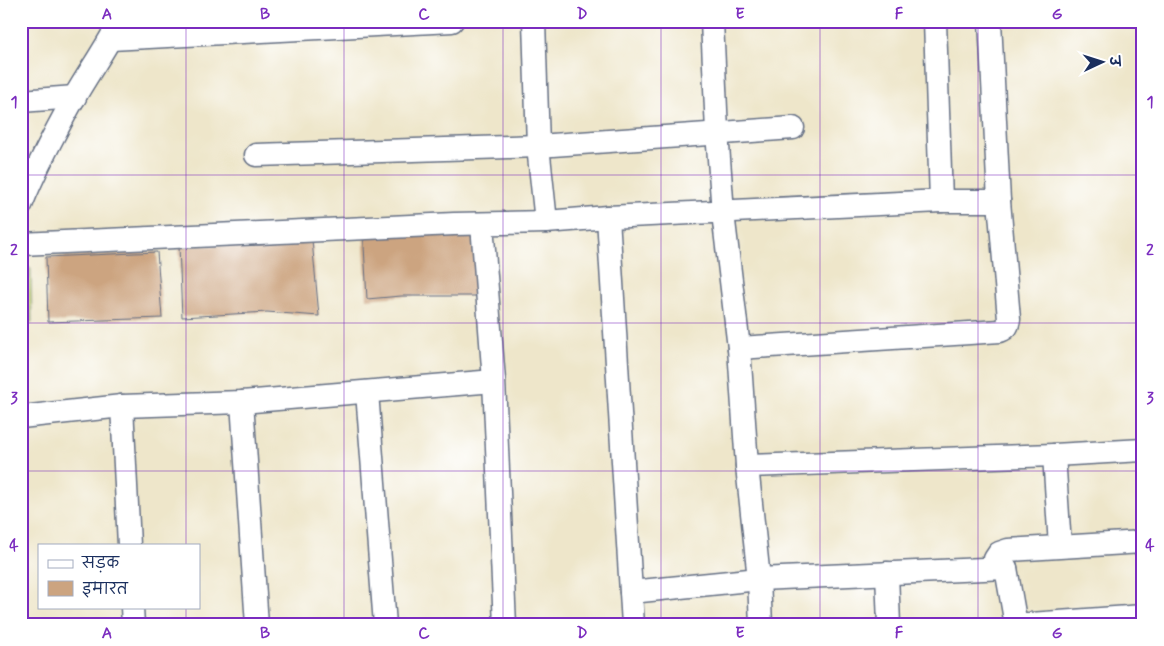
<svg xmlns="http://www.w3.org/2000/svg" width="1164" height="646" viewBox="0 0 1164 646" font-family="Mynerve,'Playpen Sans Deva',sans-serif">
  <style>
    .green { fill: #bbcb6e; stroke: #6b7d66 }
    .building { fill: #cca480 }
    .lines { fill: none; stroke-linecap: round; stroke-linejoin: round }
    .minor-casing { stroke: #656f84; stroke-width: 25 }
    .minor { stroke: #fff; stroke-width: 22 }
    .grid { fill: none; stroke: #7b2cbf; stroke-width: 1; stroke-opacity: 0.55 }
    .neatline { fill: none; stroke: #7b2cbf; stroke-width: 2 }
    .grid-label { font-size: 16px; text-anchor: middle; font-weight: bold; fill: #7b2cbf }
  </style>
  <rect width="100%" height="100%" fill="#fff"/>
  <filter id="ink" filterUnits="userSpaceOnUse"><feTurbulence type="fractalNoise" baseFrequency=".02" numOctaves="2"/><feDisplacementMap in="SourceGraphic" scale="10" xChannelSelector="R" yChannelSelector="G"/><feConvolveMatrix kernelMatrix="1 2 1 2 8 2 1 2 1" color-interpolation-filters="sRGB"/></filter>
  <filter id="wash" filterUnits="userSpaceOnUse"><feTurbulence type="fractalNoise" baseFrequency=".0096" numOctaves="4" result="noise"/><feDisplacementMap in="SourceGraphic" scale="20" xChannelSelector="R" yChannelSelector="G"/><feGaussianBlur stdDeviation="1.12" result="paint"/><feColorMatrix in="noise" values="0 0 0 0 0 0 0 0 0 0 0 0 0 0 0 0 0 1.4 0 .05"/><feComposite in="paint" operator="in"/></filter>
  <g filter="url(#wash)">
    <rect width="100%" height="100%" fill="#eee6ca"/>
    <polygon class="green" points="21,268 31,268 32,323 21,324"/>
    <g id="blocks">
      <g class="building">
        <polygon points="482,224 487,296 401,296 367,299 363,228"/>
        <polygon points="312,240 319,316 267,312 182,317 179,246 261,245"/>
        <polygon points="157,252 162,318 48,322 46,257"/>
      </g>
    </g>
  </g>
  <g filter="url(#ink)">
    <use href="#blocks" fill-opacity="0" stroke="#656f84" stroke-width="1"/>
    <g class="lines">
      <defs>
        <g id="minor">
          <polyline points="534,21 538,146 546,222"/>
          <polyline points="712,21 717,132 723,213 739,348 747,466 759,579 761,625"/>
          <polyline points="935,21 941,201"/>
          <polyline points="111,39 452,21"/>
          <polyline points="21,101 75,97"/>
          <polyline points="256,155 538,146 793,128"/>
          <path d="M21 205C36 168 55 132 74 98 89 72 106 48 120 21"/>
          <polyline points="608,217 633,625"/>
          <polyline points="482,224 494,381 505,625"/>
          <polyline points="21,244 454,224 546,222 608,217 941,201 999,201"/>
          <path d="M739 348 1000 331C1007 328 1008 326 1009 319L999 201 990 21"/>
          <polyline points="367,392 385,625"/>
          <polyline points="242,402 257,625"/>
          <polyline points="122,406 129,545"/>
          <polyline points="21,417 122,406 242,402 494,381"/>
          <polyline points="1054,455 1060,546"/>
          <polyline points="747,466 1054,455 1143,450"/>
          <polyline points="887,573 889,625"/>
          <polyline points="631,592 759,579 1006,568"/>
          <polyline points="132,607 133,625"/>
          <polyline points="1016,625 1006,568 995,559 999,553 1008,550 1143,542"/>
          <polyline points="1016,625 1143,616"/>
        </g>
      </defs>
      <use href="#minor" class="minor-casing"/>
      <use href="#minor" class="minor"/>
    </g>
  </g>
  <path class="grid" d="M186 21V545M344 21V625M503 21V625M661 21V625M820 21V625M978 21V625M21 175H1143M21 323H1143M21 471H1143M186 607V625"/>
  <rect width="1164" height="646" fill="none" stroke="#fff" stroke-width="55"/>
  <rect x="38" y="544" width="162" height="65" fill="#ffffff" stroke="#a4acbf"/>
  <rect x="48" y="560" width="25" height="8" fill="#ffffff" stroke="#a4acbf"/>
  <text x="82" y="568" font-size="15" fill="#1b2f5e">सड़क</text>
  <rect x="48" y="581" width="25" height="15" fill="#cca480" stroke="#a4acbf"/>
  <text x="82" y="594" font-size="15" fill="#1b2f5e">इमारत</text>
  <g transform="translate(1102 62) rotate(86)" stroke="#ffffff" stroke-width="4" paint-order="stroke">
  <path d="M0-4L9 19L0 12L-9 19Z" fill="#1b2f5e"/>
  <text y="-8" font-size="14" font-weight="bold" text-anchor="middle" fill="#1b2f5e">उ</text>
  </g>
  <rect x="28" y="28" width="1108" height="590" class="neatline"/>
  <g class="grid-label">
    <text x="107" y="19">A</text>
    <text x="265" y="19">B</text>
    <text x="424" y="19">C</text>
    <text x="582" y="19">D</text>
    <text x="740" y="19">E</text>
    <text x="899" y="19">F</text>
    <text x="1057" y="19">G</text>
    <text x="14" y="107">1</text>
    <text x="1150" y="107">1</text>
    <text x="14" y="255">2</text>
    <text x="1150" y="255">2</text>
    <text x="14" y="403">3</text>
    <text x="1150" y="403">3</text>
    <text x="14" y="550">4</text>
    <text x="1150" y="550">4</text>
    <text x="107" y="638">A</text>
    <text x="265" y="638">B</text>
    <text x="424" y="638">C</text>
    <text x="582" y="638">D</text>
    <text x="740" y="638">E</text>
    <text x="899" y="638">F</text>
    <text x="1057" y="638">G</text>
  </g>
</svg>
